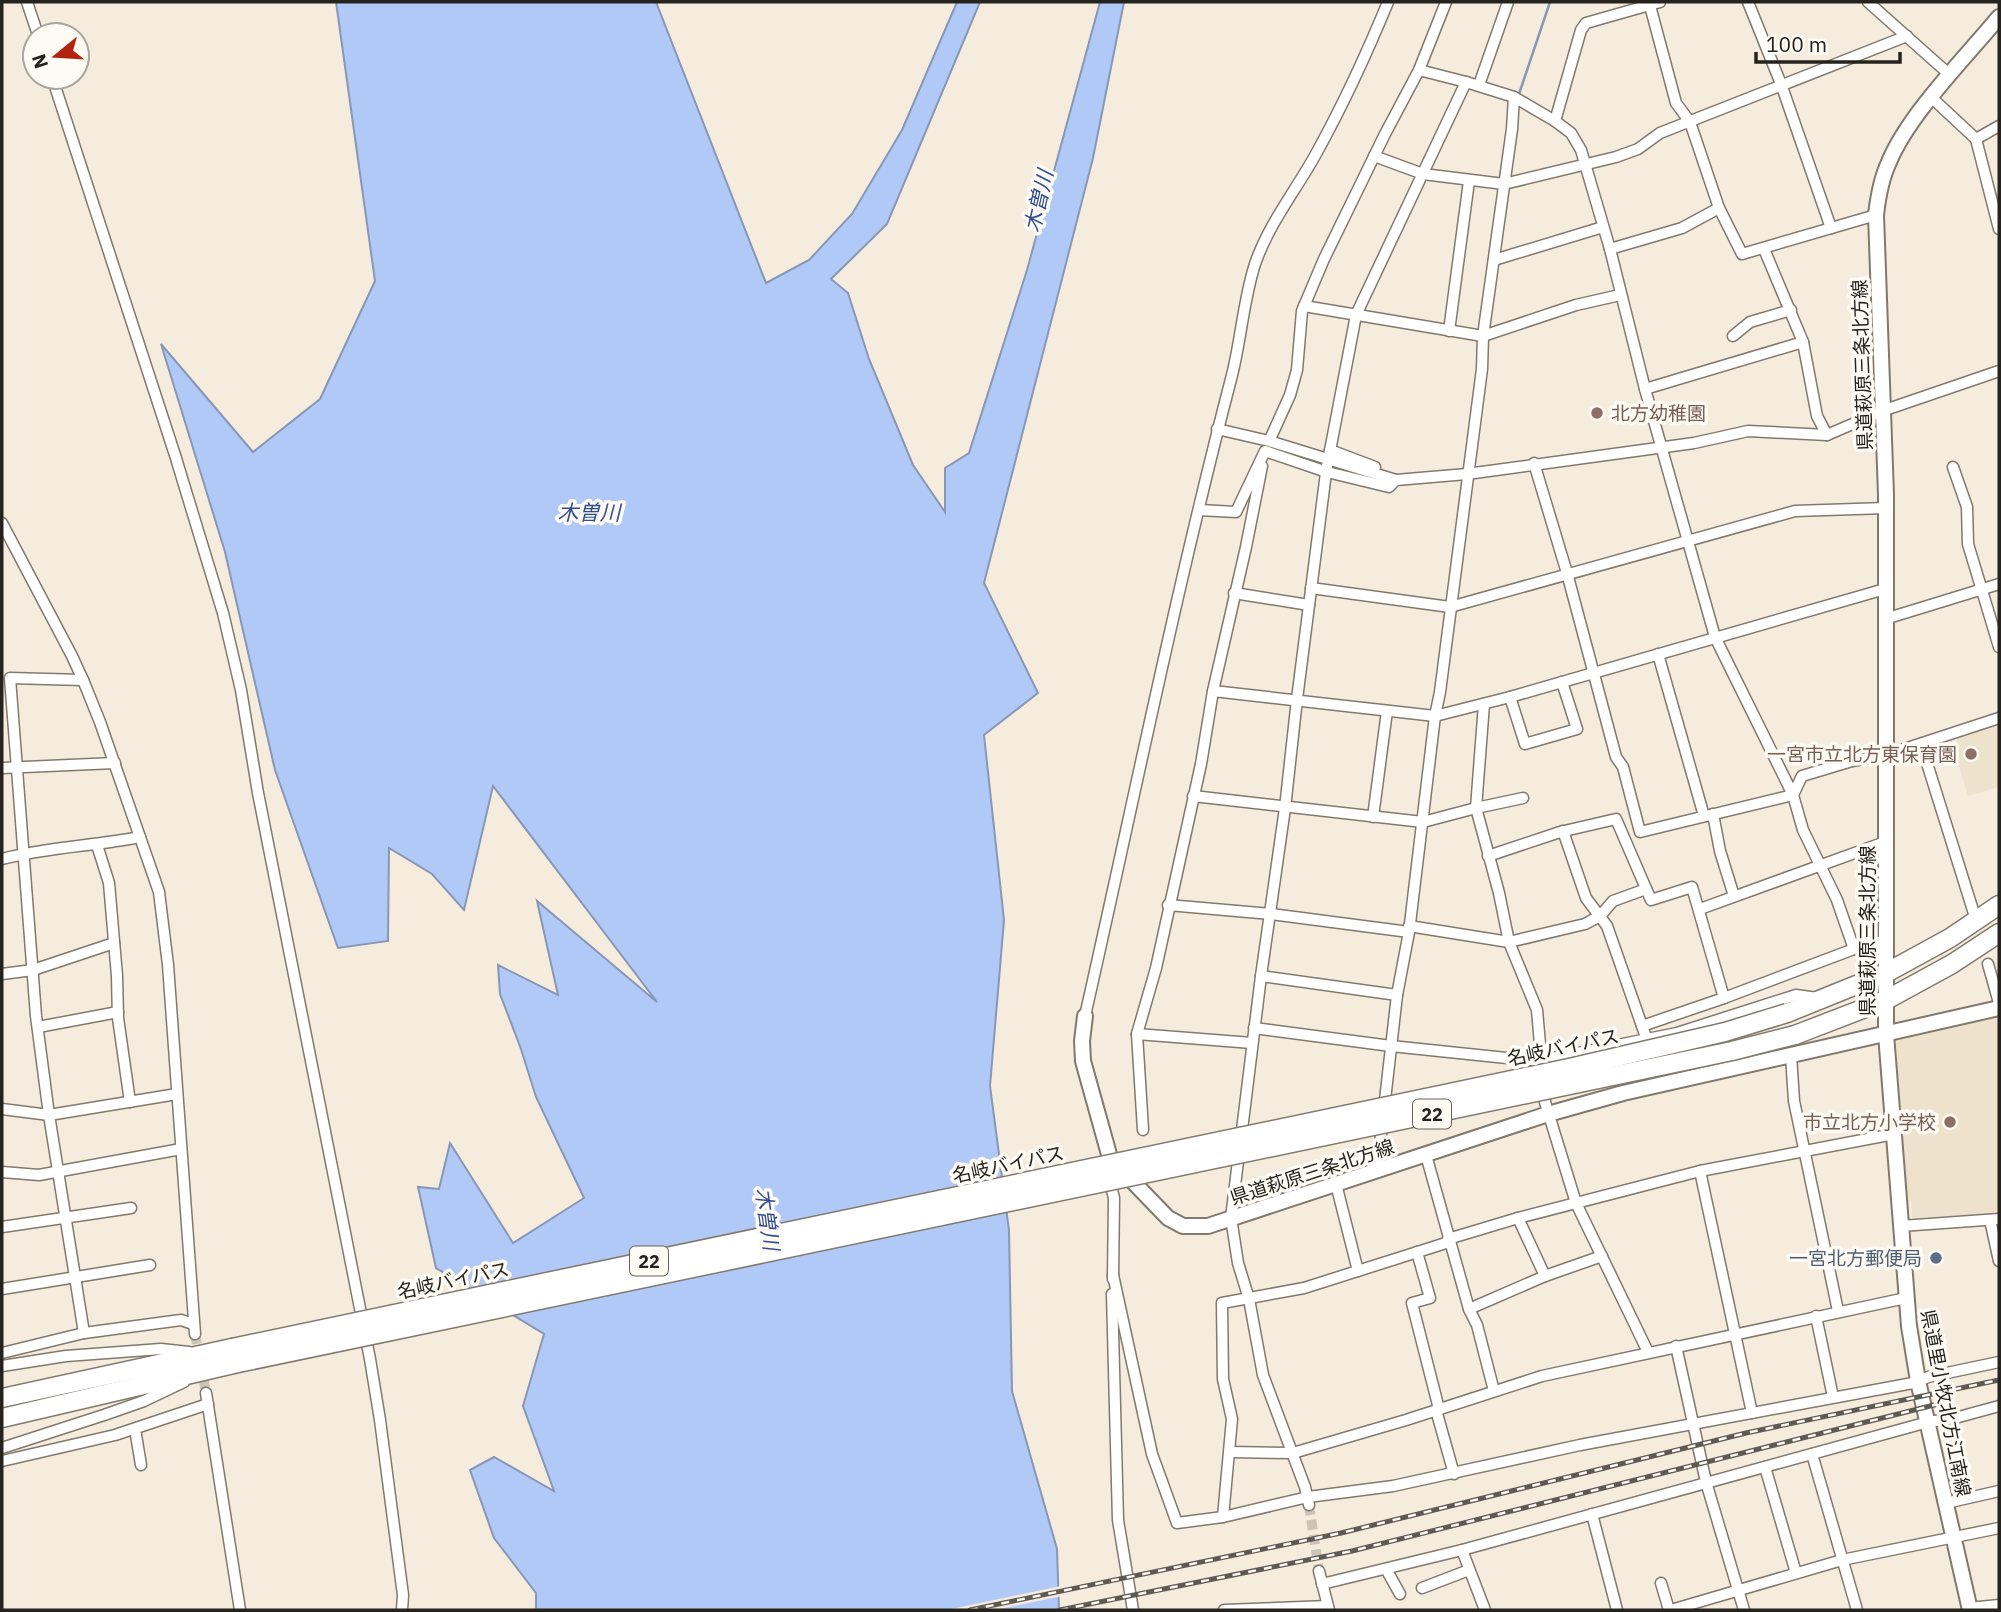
<svg xmlns="http://www.w3.org/2000/svg" width="2001" height="1612" viewBox="0 0 2001 1612" font-family="'IBM Plex Sans','Noto Sans JP',sans-serif">
  <style>
    .education { fill: #eee2cd }
    .water { fill: #b1c9f6; stroke: #8797b5; stroke-width: 2 }
    .pier { fill: #f6ecde }
    .lines { fill: none; stroke-linecap: round; stroke-linejoin: round }
    .stream { stroke: #8797b5; stroke-width: 2.5 }
    .street-tunnel { stroke: #ccc4b7; stroke-width: 10; stroke-dasharray: 10 5; stroke-linecap: butt }
    .street-casing { stroke: #82796d; stroke-width: 13 }
    .secondary-casing { stroke: #82796d; stroke-width: 18 }
    .highway-casing { stroke: #82796d; stroke-width: 21 }
    .street { stroke: #fff; stroke-width: 10 }
    .secondary { stroke: #fff; stroke-width: 14 }
    .highway { stroke: #fff; stroke-width: 18 }
    .rail-casing { stroke: #5e5951; stroke-width: 5 }
    .rail { stroke: #fefaf4; stroke-width: 2.5; stroke-dasharray: 8; stroke-linecap: butt }
    .highway-bridge-casing { stroke: #82796d; stroke-width: 21; stroke-linecap: butt }
    .highway-bridge { stroke: #fff; stroke-width: 18 }
    .education-dot { fill: #8d6e63; stroke: #fefaf4; stroke-width: 2.5 }
    .service-dot { fill: #5c6f8a; stroke: #fefaf4; stroke-width: 2.5 }
    .labels { text-anchor: middle; dominant-baseline: central; stroke-width: 7; stroke-linejoin: round; paint-order: stroke }
    .shield { fill: #fefaf4; stroke: #67635e; stroke-width: 2 }
    .shield-label { font-size: 18px; font-weight: bold; fill: #26221d }
    .street-label { font-size: 19px; fill: #26221d; stroke: #fefaf4 }
    .education-label { font-size: 19px; fill: #785e54; stroke: #fefaf4; text-anchor: end }
    .service-label { font-size: 19px; fill: #4e5e75; stroke: #fefaf4; text-anchor: end }
    .water-label { font-size: 21px; font-style: italic; fill: #304f92; stroke: #fefaf4 }
  </style>
  <rect width="100%" height="100%" fill="#f6ecde"/>
  <g class="education">
    <polygon points="1999,719 1999,787 1968,796 1953,747 1958,743 1956,737"/>
    <polygon points="1999,1016 1999,1215 1930,1220 1929,1217 1912,1218 1911,1201 1907,1201 1896,1043 1900,1038"/>
  </g>
  <polygon class="water" points="336,2 656,2 766,283 809,260 852,214 902,130 957,2 980,2 887,224 831,279 848,293 869,359 913,465 945,512 945,468 969,453 1027,270 1100,2 1124,2 1093,158 984,583 1038,693 984,735 1004,920 990,1086 1009,1230 1012,1391 1057,1549 1059,1610 536,1610 536,1593 494,1538 470,1470 494,1457 554,1491 523,1406 544,1334 436,1268 418,1187 439,1189 450,1143 513,1243 584,1198 536,1097 521,1049 500,994 498,965 558,995 537,901 657,1002 493,786 464,910 432,874 389,848 388,941 338,948 275,770 225,552 161,344 253,452 320,399 375,281"/>
  <polygon class="pier" points="1061,1586 1062,1596 995,1610 947,1610"/>
  <g class="lines">
    <polyline class="stream" points="1519,94 1550,2"/>
    <g class="street-tunnel">
      <polyline points="195,1334 206,1393"/>
      <polyline points="1309,1505 1319,1571"/>
    </g>
    <defs>
      <g id="street">
        <polyline points="27,2 38,35"/>
        <polyline points="1649,2 1676,103 1690,122 1719,208 1742,254 1876,215"/>
        <polyline points="1748,2 1781,84 1831,228"/>
        <polyline points="1868,2 1950,75"/>
        <polyline points="1419,70 1466,82"/>
        <polyline points="52,77 175,455 223,613 241,690 258,793 370,1359 380,1420 403,1595 402,1610"/>
        <polyline points="1479,85 1508,2"/>
        <polyline points="1932,98 1976,139 1999,229"/>
        <polyline points="1555,121 1581,30 1586,23 1660,2"/>
        <polyline points="1976,139 1999,126"/>
        <polyline points="1374,156 1423,174 1504,184 1616,157 1638,149 1660,133 1907,36"/>
        <polyline points="1610,249 1682,228 1719,208"/>
        <polyline points="1764,249 1803,342 1817,416 1827,435"/>
        <polyline points="1494,260 1603,227"/>
        <polyline points="1304,306 1483,336 1576,305 1620,295"/>
        <polyline points="1449,331 1469,181"/>
        <polyline points="1733,336 1750,322 1791,310"/>
        <polyline points="1645,389 1803,342"/>
        <polyline points="1217,429 1269,441 1396,480"/>
        <polyline points="1271,437 1290,395 1297,370 1302,311 1324,259 1385,134 1419,70 1446,2"/>
        <polyline points="1330,450 1375,467"/>
        <polyline points="1329,456 1356,315 1466,82 1514,97 1555,121 1571,133 1581,150 1610,249 1645,389 1715,637 1793,795 1803,830 1837,900 1854,949"/>
        <polyline points="1534,463 1567,573 1616,757 1623,767 1640,832 1793,795 1802,776 1852,761 1886,755 1999,718"/>
        <polyline points="1953,467 1967,507 1968,544 1999,647"/>
        <polyline points="1199,510 1236,512 1265,451 1327,472 1389,487 1396,480 1467,474 1694,443 1748,431 1827,435 1885,410 1999,371"/>
        <polyline points="2,523 72,656 83,680 100,722 159,892 168,965 195,1334"/>
        <polyline points="1311,588 1450,607 1795,511 1886,508"/>
        <polyline points="1234,593 1309,605"/>
        <polyline points="1885,619 1999,584"/>
        <polyline points="1658,654 1704,816"/>
        <polyline points="83,680 10,678 36,1016 49,1115 84,1333"/>
        <polyline points="1213,691 1435,716 1510,697 1885,589"/>
        <polyline points="1510,697 1525,744 1577,729 1562,682"/>
        <polyline points="1484,704 1476,808 1499,893 1509,942 1537,1010 1545,1102 1576,1203 1648,1352"/>
        <polyline points="1921,744 1976,920"/>
        <polyline points="2,768 115,763"/>
        <polyline points="1193,796 1423,822 1476,808 1523,798"/>
        <polyline points="1713,814 1720,851 1734,896"/>
        <polyline points="1373,817 1387,711"/>
        <polyline points="1563,831 1586,898 1607,926 1647,1040"/>
        <polyline points="97,845 109,883 117,976 118,1018 130,1102"/>
        <polyline points="1488,856 1560,832 1616,819 1651,900 1692,887 1724,998"/>
        <path d="M2 859C47 847 94 846 140 837"/>
        <polyline points="1168,905 1271,914 1409,932"/>
        <polyline points="1700,909 1885,842"/>
        <polyline points="1409,926 1509,942 1585,924 1600,916 1613,901 1646,889"/>
        <polyline points="1988,964 1999,1003"/>
        <polyline points="2,974 33,970 114,943"/>
        <polyline points="1261,976 1397,995"/>
        <path d="M1085 1016C1133 804 1176 590 1231 379 1241 342 1243 301 1255 264 1269 223 1297 189 1317 152 1344 103 1367 53 1388 2"/>
        <polyline points="1642,1026 1724,998 1854,949 1886,940"/>
        <polyline points="38,1027 118,1012"/>
        <polyline points="1254,1028 1391,1046 1526,1060 1543,1060 1677,1033 1796,995 1817,998"/>
        <polyline points="1137,1034 1252,1043"/>
        <polyline points="1791,1055 1794,1101 1838,1311"/>
        <polyline points="2,1109 49,1115 177,1094"/>
        <polyline points="1143,1130 1137,1034 1156,968 1201,764 1213,691 1246,547 1262,466"/>
        <polyline points="1241,1138 1261,976 1285,808 1297,699 1327,465"/>
        <polyline points="1239,1153 1231,1218 1238,1263 1249,1299 1263,1375 1305,1487 1309,1505"/>
        <polyline points="1426,1155 1469,1309 1477,1325 1494,1391"/>
        <polyline points="1377,1170 1397,995 1409,932 1435,716 1440,692 1482,369 1483,336 1512,129 1514,97"/>
        <polyline points="1700,1171 1752,1413"/>
        <polyline points="2,1172 39,1175 181,1149"/>
        <polyline points="1109,1179 1114,1198 1113,1279"/>
        <polyline points="1336,1184 1358,1271"/>
        <polyline points="1518,1218 1545,1276"/>
        <polyline points="1990,1220 1999,1261"/>
        <polyline points="1901,1226 1999,1219"/>
        <polyline points="2,1227 131,1208"/>
        <polyline points="1448,1239 1518,1218 1700,1171 1894,1134"/>
        <polyline points="1417,1252 1430,1298 1412,1303 1439,1409"/>
        <polyline points="1113,1275 1152,1454 1177,1523 1223,1517 1308,1497 1393,1486 1580,1445 1913,1383 1928,1377 1999,1362"/>
        <polyline points="2,1289 150,1265"/>
        <polyline points="1112,1294 1118,1520 1133,1610"/>
        <polyline points="1469,1309 1545,1276 1602,1256"/>
        <polyline points="1816,1316 1833,1397"/>
        <polyline points="1676,1346 1706,1482 1744,1610"/>
        <polyline points="2,1353 84,1333 181,1320 193,1324"/>
        <polyline points="2,1366 66,1356 161,1349 189,1352"/>
        <polyline points="206,1393 240,1610"/>
        <polyline points="1436,1410 1454,1474"/>
        <polyline points="135,1429 141,1465"/>
        <polyline points="2,1448 104,1415 144,1401 184,1382"/>
        <polyline points="1230,1452 1293,1453 1406,1420 1542,1376 1906,1298"/>
        <polyline points="1812,1454 1857,1610"/>
        <polyline points="2,1461 115,1435 208,1404"/>
        <polyline points="1765,1467 1796,1573"/>
        <polyline points="1946,1503 1999,1491"/>
        <polyline points="1592,1514 1617,1610"/>
        <polyline points="1223,1517 1232,1419 1223,1379 1222,1303 1304,1288 1449,1242"/>
        <polyline points="1462,1550 1485,1610"/>
        <polyline points="1386,1569 1400,1594"/>
        <polyline points="1319,1571 1329,1610"/>
        <polyline points="1661,1583 1669,1610"/>
        <polyline points="1322,1584 1462,1550 1928,1422 1955,1418 1999,1406"/>
        <polyline points="1422,1588 1469,1570"/>
        <polyline points="1969,1608 1999,1605"/>
        <polyline points="1224,1610 1328,1606"/>
        <polyline points="1671,1610 1842,1560 1999,1528"/>
      </g>
      <g id="secondary">
        <polyline points="1085,1016 1082,1041 1083,1061 1110,1158 1168,1218 1183,1226 1208,1226 1548,1114 1623,1093 1999,1008"/>
        <path d="M1970 1610 1918 1381 1909 1326 1886 1034V495L1876 215C1878 197 1881 179 1889 162 1909 114 1965 58 1999 17"/>
      </g>
      <g id="highway">
        <polyline points="1787,1013 1886,973 1950,938 1999,905"/>
        <polyline points="1795,1035 1886,1000 1952,964 1999,933"/>
        <polyline points="2,1398 232,1348"/>
        <polyline points="2,1418 238,1363"/>
      </g>
    </defs>
    <use href="#street" class="street-casing"/>
    <use href="#secondary" class="secondary-casing"/>
    <use href="#highway" class="highway-casing"/>
    <use href="#street" class="street"/>
    <use href="#secondary" class="secondary"/>
    <use href="#highway" class="highway"/>
    <defs>
      <g id="rail">
        <polyline points="970,1610 1341,1533 1746,1433 1999,1380"/>
        <polyline points="1060,1610 1352,1551 1942,1403"/>
      </g>
    </defs>
    <use href="#rail" class="rail-casing"/>
    <use href="#rail" class="rail"/>
    <defs>
      <g id="highway-bridge">
        <polyline points="232,1348 1569,1068 1725,1032 1787,1013"/>
        <polyline points="238,1363 1732,1051 1795,1035"/>
      </g>
    </defs>
    <use href="#highway-bridge" class="highway-bridge-casing"/>
    <use href="#highway-bridge" class="highway-bridge"/>
  </g>
  <g class="education-dot">
    <circle cx="1597" cy="413" r="7"/>
    <circle cx="1971" cy="754" r="7"/>
    <circle cx="1950" cy="1122" r="7"/>
  </g>
  <circle class="service-dot" cx="1936" cy="1258" r="7"/>
  <g class="labels">
    <g class="shield">
      <rect x="1413" y="1099.5" width="38" height="29" rx="5"/>
      <rect x="630" y="1246.5" width="38" height="29" rx="5"/>
    </g>
    <g class="shield-label">
      <text x="1432" y="1114">22</text>
      <text x="649" y="1261">22</text>
    </g>
    <g class="street-label">
      <text transform="translate(1862 365) rotate(-92)">県道萩原三条北方線</text>
      <text transform="translate(1867 931) rotate(-90)">県道萩原三条北方線</text>
      <text transform="translate(1563 1047) rotate(-12)">名岐バイパス</text>
      <text transform="translate(1008 1164) rotate(-12)">名岐バイパス</text>
      <text transform="translate(1312 1172) rotate(-18)">県道萩原三条北方線</text>
      <text transform="translate(453 1280) rotate(-12)">名岐バイパス</text>
      <text transform="translate(1946 1403) rotate(79)">県道里小牧北方江南線</text>
    </g>
    <g class="education-label">
      <text x="1611" y="413" text-anchor="start">北方幼稚園</text>
      <text x="1957" y="754">一宮市立北方東保育園</text>
      <text x="1936" y="1122">市立北方小学校</text>
    </g>
    <g class="service-label">
      <text x="1922" y="1258">一宮北方郵便局</text>
    </g>
    <g class="water-label">
      <text transform="translate(1038 201) rotate(-77)">木曽川</text>
      <text x="589" y="512">木曽川</text>
      <text transform="translate(768 1219) rotate(82)">木曽川</text>
    </g>
  </g>
  <rect width="2001" height="1612" fill="none" stroke="#26221d" stroke-width="7"/>
  <g transform="translate(56 56) rotate(252)"><circle r="33" fill="#fefaf4" stroke="#a8a49e" stroke-width="2"/>
  <path d="M0-5L12 26L0 18L-12 26Z" fill="#b22410"/>
  <text y="-10" font-size="19" font-weight="bold" text-anchor="middle" fill="#26221d">N</text>
  </g>
  <path d="M1756 52v10h144v-10" fill="none" stroke="#26221d" stroke-width="3.5"/>
  <text x="1766" y="52" font-size="21" fill="#26221d" stroke="#fefaf4" stroke-width="5" paint-order="stroke">100 m</text>
</svg>
